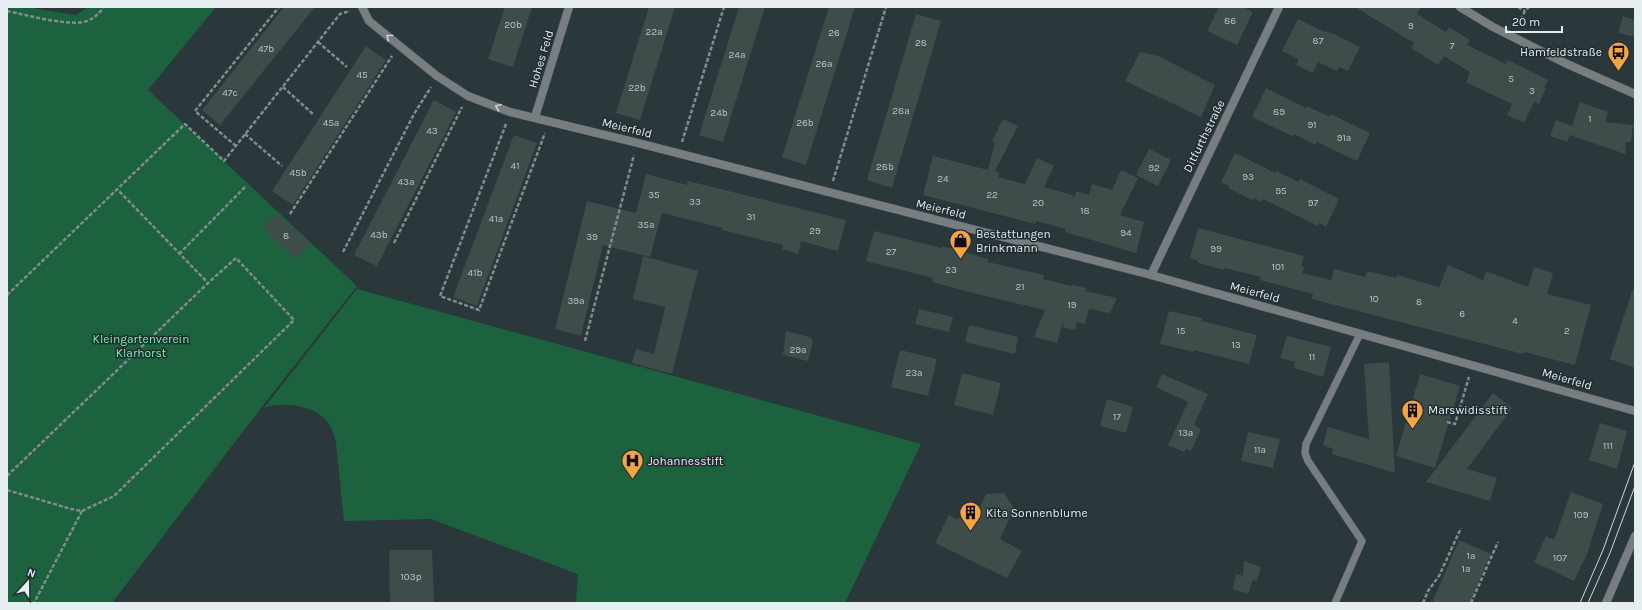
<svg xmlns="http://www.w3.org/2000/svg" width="1642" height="610" viewBox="0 0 1642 610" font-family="Karla,sans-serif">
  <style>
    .green { fill: #1c623e }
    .building { fill: #3e4c4a }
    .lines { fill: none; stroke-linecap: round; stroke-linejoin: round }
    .lane-casing { stroke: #485558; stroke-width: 8 }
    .street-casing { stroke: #485558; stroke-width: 9 }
    .path { stroke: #818c8f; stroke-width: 2.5; stroke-dasharray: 4 2; stroke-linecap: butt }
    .lane { stroke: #787d81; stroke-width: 7 }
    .street { stroke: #787d81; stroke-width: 8 }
    .tram { stroke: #ced7da; stroke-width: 1 }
    .oneway { stroke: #cad1d4 }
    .labels { text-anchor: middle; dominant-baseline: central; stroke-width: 3; stroke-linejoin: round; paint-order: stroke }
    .number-label { font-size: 10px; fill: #bbc5c6 }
    .poi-label { font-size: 12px; fill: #e5edf0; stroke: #212d31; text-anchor: start }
    .street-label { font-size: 12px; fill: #e5edf0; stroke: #212d31 }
    .park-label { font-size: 12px; fill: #75f8af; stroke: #212d31 }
  </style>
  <rect width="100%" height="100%" fill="#2a383b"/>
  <g class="green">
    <polygon points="7,7 26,7 76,15 88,7 216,7 148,90 357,286 261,408 112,603 7,603"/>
    <path d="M357 289 921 444 845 603H576L578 574 431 519 344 521 336 443C334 435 332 426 326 420 313 405 282 401 264 408Z"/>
  </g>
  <g class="building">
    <polygon points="284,7 315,7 220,125 202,110"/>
    <polygon points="505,7 532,7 513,67 488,59"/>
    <polygon points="649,7 675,7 640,120 616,113"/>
    <polygon points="739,7 765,7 723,142 699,135"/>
    <polygon points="829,7 855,7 806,165 782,157"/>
    <polygon points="1219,7 1243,7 1253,12 1237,45 1207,31"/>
    <polygon points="1355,7 1421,7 1417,14 1446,32 1449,27 1470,40 1467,45 1506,64 1508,60 1548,80 1544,88 1546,88 1539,104 1534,102 1524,123 1507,115 1512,104 1466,82 1470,72 1444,56 1438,65 1411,48 1414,43"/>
    <polygon points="916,14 941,21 892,188 867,180"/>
    <polygon points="1623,16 1635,20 1635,37 1618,33"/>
    <polygon points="1298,19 1325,32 1325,31 1336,35 1360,47 1348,71 1339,67 1337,71 1318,62 1313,73 1296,65 1299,59 1282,51"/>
    <polygon points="366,46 386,60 293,205 272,191"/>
    <polygon points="1140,52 1158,56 1215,85 1201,117 1125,81"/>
    <polygon points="1266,88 1306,108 1307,106 1330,117 1331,114 1370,133 1357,161 1317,142 1316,145 1294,134 1292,136 1252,117"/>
    <polygon points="434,100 456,112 377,266 354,255"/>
    <polygon points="1580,102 1608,112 1605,122 1633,125 1631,142 1626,142 1625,154 1570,135 1567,142 1550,136 1556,120 1572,126"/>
    <polygon points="1003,119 1018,126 995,171 999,172 998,177 1025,184 1037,158 1054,166 1044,187 1075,196 1076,191 1089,195 1092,184 1112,190 1121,170 1138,178 1120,215 1144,222 1136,253 1065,232 1066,229 1036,221 1035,224 923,195 933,156 988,170 995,142 992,141"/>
    <polygon points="514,135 537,143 477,306 453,297"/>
    <polygon points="1149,149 1171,160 1158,186 1136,175"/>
    <polygon points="1235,153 1275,173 1276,171 1299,182 1300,179 1339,199 1326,227 1319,223 1318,226 1263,199 1261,202 1254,198 1253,200 1228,188 1229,186 1221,182"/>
    <polygon points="646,174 687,185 688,181 846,220 838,251 801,241 798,254 782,249 783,245 722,230 722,228 662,213 650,257 603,245 581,336 555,329 587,201 636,213"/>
    <polygon points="277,213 310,244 295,259 263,228"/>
    <polygon points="1198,228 1304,256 1301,266 1304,267 1302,273 1331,280 1334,269 1365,277 1367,271 1396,278 1397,275 1439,287 1448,265 1483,280 1486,271 1528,287 1534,267 1553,273 1547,294 1591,305 1575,365 1524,352 1523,354 1312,299 1313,294 1260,280 1261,277 1225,268 1224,270 1198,263 1198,261 1190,258"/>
    <polygon points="874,231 942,248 942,246 988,259 988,262 1044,275 1043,279 1072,286 1072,285 1086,288 1085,291 1117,298 1110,313 1089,309 1085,324 1077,322 1075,330 1063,327 1064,319 1057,343 1034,337 1045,310 973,293 932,282 933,278 866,261"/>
    <polygon points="643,256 698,271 672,374 632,363 636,349 654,354 665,307 633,299"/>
    <polygon points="1632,291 1635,291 1635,368 1610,359"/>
    <polygon points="919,309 953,317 949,332 915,324"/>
    <polygon points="1169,311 1202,318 1202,321 1257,335 1249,364 1194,350 1194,352 1160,344"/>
    <polygon points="969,325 1018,337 1015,354 965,342"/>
    <polygon points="786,331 810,337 813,341 808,361 783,355"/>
    <polygon points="1287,336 1331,347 1323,377 1294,368 1295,362 1280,358"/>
    <polygon points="900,350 937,359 928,396 891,387"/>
    <polygon points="1389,362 1395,473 1332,454 1333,449 1323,445 1328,427 1369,439 1364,364"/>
    <polygon points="962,373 1001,383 993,415 954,405"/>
    <polygon points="1162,374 1208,394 1194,425 1201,429 1191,451 1186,449 1184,452 1168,445 1188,402 1156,387"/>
    <polygon points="1420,374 1460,386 1435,468 1396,456"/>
    <polygon points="1493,393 1512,408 1467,469 1497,478 1490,501 1426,482"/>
    <polygon points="1107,399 1133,407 1126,433 1100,426"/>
    <polygon points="1600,423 1627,431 1617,469 1589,460"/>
    <polygon points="1248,432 1280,439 1273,468 1241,461"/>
    <polygon points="1571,492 1603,504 1587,554 1574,581 1534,562 1546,536 1554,540"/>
    <polygon points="1004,493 1014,508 1000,539 1022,551 1007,578 935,543 949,515 956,519 977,514 986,494"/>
    <polygon points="1459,540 1491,554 1470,603 1432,603"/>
    <polygon points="389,550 432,550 434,603 390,603"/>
    <polygon points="1244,561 1261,567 1257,581 1253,580 1248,594 1233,589 1236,574 1243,576"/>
  </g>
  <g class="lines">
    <defs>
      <polyline id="lane" points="1335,603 1362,541 1308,461 1305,453 1306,444 1360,334"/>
      <g id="street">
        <polyline points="362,7 369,21 437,76 468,96 510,112 638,143 1151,275 1635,411"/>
        <polyline points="1460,7 1493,27 1567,64 1635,94"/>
        <polyline points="535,117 569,7"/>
        <polyline points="1151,275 1279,7"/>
        <polyline points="1606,603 1635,536"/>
      </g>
    </defs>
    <use href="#lane" class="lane-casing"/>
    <use href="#street" class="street-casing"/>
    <g class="path">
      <polyline points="1518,7 1525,11"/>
      <path d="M7 11C26 15 70 27 87 21 95 18 99 13 104 7"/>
      <polyline points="1518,25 1525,11 1529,7"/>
      <polyline points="318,42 347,67"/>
      <polyline points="283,87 314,115"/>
      <polyline points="506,124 440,296 479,310 545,133"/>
      <polyline points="245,134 282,166"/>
      <polyline points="682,142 724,7"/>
      <polyline points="236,146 195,111 279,7"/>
      <polyline points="833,181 886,7"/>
      <polyline points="290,214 392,56"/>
      <polyline points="394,243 462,107"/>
      <polyline points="343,252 414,114 431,87"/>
      <polyline points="179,254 245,187"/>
      <polyline points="7,295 185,124 224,161 340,14 350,11"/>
      <polyline points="585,341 634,155"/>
      <polyline points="1447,422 1455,424 1469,377"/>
      <polyline points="7,476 208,283 118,190"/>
      <polyline points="7,490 71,509 82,511 34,603"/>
      <polyline points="82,511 114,496 294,320 236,258 208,283"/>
      <polyline points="1423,603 1428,591 1439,576 1461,528"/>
      <polyline points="1471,603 1498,542"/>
    </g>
    <use href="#lane" class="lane"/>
    <use href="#street" class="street"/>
    <g class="tram">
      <polyline points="1580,603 1603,550 1635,462"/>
      <polyline points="1588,603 1610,553 1635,486"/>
    </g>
  </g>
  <defs><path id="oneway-chevron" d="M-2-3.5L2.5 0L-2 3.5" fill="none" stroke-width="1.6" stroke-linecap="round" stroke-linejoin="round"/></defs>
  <g class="oneway">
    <use href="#oneway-chevron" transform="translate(389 37) rotate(-141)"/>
    <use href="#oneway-chevron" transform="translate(498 107) rotate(-159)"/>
  </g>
  <defs>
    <symbol id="bus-pin" viewBox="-11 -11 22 30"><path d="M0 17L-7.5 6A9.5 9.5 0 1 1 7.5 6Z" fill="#f4a443" stroke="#212d31"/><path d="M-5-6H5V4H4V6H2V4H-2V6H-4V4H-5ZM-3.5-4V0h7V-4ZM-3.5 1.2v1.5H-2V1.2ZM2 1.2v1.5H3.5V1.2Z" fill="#111"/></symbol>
    <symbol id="shop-pin" viewBox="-11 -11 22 30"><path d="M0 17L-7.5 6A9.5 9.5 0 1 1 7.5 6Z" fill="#f4a443" stroke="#212d31"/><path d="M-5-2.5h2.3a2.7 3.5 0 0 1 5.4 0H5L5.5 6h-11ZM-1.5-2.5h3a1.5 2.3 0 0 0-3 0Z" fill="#111"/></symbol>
    <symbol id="building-pin" viewBox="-11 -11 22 30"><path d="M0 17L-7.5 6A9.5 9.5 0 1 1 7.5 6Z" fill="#f4a443" stroke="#212d31"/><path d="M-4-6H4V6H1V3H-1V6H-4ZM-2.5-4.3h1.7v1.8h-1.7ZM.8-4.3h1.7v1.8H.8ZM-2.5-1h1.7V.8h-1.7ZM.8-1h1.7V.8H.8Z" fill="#111"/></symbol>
    <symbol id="hospital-pin" viewBox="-11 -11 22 30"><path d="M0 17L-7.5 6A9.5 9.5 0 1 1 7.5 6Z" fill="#f4a443" stroke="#212d31"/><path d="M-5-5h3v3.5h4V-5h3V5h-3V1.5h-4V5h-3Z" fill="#111"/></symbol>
  </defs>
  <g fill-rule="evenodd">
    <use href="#bus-pin" x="1606" y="40" width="25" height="34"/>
    <use href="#shop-pin" x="948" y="228" width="25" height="34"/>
    <use href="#building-pin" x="1400" y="398" width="25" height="34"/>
    <use href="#hospital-pin" x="620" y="448" width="25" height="34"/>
    <use href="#building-pin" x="958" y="500" width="25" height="34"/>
  </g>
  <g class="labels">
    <g class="number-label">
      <text x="1230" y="21">86</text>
      <text x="513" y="25">20b</text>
      <text x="1411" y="26">9</text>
      <text x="654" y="32">22a</text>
      <text x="834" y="33">26</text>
      <text x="1318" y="41">87</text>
      <text x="921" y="43">28</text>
      <text x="1452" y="46">7</text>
      <text x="266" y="49">47b</text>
      <text x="737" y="55">24a</text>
      <text x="824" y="64">26a</text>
      <text x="362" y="75">45</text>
      <text x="1511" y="79">5</text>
      <text x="637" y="88">22b</text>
      <text x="1532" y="91">3</text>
      <text x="230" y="93">47c</text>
      <text x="901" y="111">28a</text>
      <text x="1279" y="112">89</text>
      <text x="719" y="113">24b</text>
      <text x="1590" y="119">1</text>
      <text x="331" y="123">45a</text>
      <text x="805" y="123">26b</text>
      <text x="1312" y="125">91</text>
      <text x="432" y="131">43</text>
      <text x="1344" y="138">91a</text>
      <text x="515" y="166">41</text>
      <text x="885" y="167">28b</text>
      <text x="1154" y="168">92</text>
      <text x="298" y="173">45b</text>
      <text x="1248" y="177">93</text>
      <text x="943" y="179">24</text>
      <text x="406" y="182">43a</text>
      <text x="1281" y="191">95</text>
      <text x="654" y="195">35</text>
      <text x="992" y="195">22</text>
      <text x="695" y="202">33</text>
      <text x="1038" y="203">20</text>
      <text x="1313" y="203">97</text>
      <text x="1085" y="211">18</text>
      <text x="751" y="217">31</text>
      <text x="496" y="219">41a</text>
      <text x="646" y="225">35a</text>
      <text x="815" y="231">29</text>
      <text x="1126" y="233">94</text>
      <text x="379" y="235">43b</text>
      <text x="286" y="236">8</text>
      <text x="592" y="237">39</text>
      <text x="1216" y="249">99</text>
      <text x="891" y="252">27</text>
      <text x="1278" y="267">101</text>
      <text x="951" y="270">23</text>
      <text x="475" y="273">41b</text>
      <text x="1020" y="287">21</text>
      <text x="1374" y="299">10</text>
      <text x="576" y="301">39a</text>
      <text x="1419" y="302">8</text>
      <text x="1072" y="305">19</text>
      <text x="1462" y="314">6</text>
      <text x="1515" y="321">4</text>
      <text x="1181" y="331">15</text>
      <text x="1567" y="331">2</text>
      <text x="1236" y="345">13</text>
      <text x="798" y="350">29a</text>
      <text x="1312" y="357">11</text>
      <text x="914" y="373">23a</text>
      <text x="1117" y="417">17</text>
      <text x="1186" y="433">13a</text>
      <text x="1608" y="446">111</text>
      <text x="1260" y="450">11a</text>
      <text x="1581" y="515">109</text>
      <text x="1471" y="556">1a</text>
      <text x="1560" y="558">107</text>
      <text x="1466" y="569">1a</text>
      <text x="411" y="577">103p</text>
    </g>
    <g class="poi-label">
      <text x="1602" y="52" text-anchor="end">Hamfeldstraße</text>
      <text x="976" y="234">Bestattungen<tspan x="976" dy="14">Brinkmann</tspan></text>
      <text x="1428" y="410">Marswidisstift</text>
      <text x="648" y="461">Johannesstift</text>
      <text x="986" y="513">Kita Sonnenblume</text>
    </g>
    <g class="street-label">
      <text transform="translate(541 59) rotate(-73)">Hohes Feld</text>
      <text transform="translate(627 128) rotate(14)">Meierfeld</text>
      <text transform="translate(1204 136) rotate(-64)">Ditfurthstraße</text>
      <text transform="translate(941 209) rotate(14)">Meierfeld</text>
      <text transform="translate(1255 292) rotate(15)">Meierfeld</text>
      <text transform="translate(1567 379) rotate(16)">Meierfeld</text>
    </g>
    <g class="park-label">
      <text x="141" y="339">Kleingartenverein<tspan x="141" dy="14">Klarhorst</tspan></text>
    </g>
  </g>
  <rect width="1642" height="610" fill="none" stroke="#e5edf0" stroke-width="16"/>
  <g transform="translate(28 582) rotate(21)" stroke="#212d31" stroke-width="3" paint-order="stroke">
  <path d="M0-3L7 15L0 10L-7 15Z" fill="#e5edf0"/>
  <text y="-6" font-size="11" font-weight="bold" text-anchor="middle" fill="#e5edf0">N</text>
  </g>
  <path d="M1506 26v6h56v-6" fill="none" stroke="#e5edf0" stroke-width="2"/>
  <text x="1512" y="26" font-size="12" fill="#e5edf0" stroke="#212d31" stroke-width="3" paint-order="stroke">20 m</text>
</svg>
